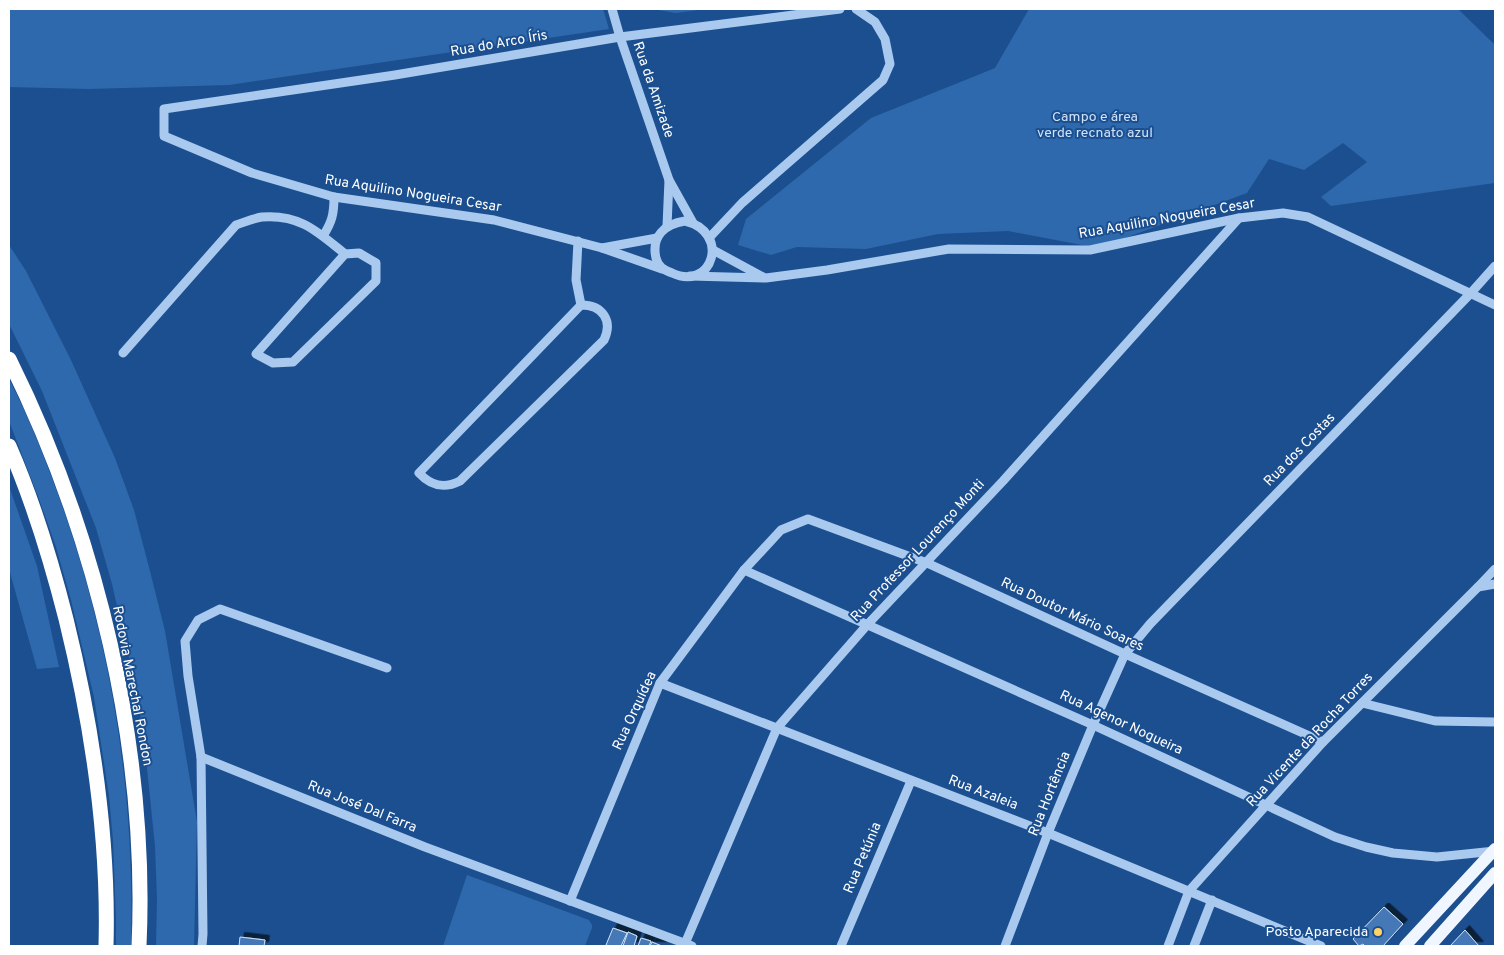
<svg xmlns="http://www.w3.org/2000/svg" width="1504" height="955" viewBox="0 0 1504 955" font-family="Overpass,sans-serif">
  <style>
    .green { fill: #2e69ad }
    .building { fill: #4478b7; stroke: #cfe3fa; filter: url(#shadow) }
    .lines { fill: none; stroke-linecap: round; stroke-linejoin: round }
    .minor { stroke: #a9c9ee; stroke-width: 9 }
    .major { stroke: #f0f6ff; stroke-width: 12 }
    .highway { stroke: #fff; stroke-width: 15 }
    .poi-dot { fill: #ffd166; stroke: #1b4f8f; stroke-width: 2 }
    .labels { text-anchor: middle; dominant-baseline: central; stroke-width: 4; stroke-linejoin: round; paint-order: stroke }
    .street-label { font-size: 14px; fill: #fff; stroke: #1b4f8f }
    .park-label { font-size: 14px; fill: #cfe3fa; stroke: #1b4f8f }
    .poi-label { font-size: 14px; fill: #fff; stroke: #1b4f8f; text-anchor: end }
  </style>
  <defs>
    <filter id="shadow"><feDropShadow dx="4.5" dy="-4.5" stdDeviation="0" flood-color="#0009"/></filter>
  </defs>
  <rect width="100%" height="100%" fill="#1b4f8f"/>
  <g class="green">
    <polygon points="9,9 603,9 609,29 229,85 89,89 9,87"/>
    <polygon points="652,9 705,9 676,13"/>
    <polygon points="1029,9 1458,9 1495,45 1495,183 1331,206 1321,197 1367,162 1343,143 1304,170 1269,159 1247,193 1098,248 1008,231 938,234 866,249 797,247 771,255 738,245 746,219 871,118 995,68"/>
    <polygon points="9,245 26,271 71,360 115,458 134,510 150,571 165,631 197,822 194,946 156,946 157,900 155,846 145,749 137,693 112,584 96,528 42,391 9,324"/>
    <path d="M9 379C31 421 48 466 64 511 113 653 135 796 131 946H116V919L113 840 109 796 94 697 71 600 56 547 39 499 9 421Z"/>
    <polygon points="9,486 37,566 59,667 37,669 9,569"/>
    <polygon points="467,875 589,920 592,925 592,928 585,946 443,946"/>
  </g>
  <g class="building">
    <polygon points="1384,907 1403,924 1383,946 1365,946 1363,944 1359,946 1353,939"/>
    <polygon points="613,928 627,933 621,946 610,946 606,945"/>
    <polygon points="1465,930 1479,946 1450,946"/>
    <polygon points="628,932 637,936 634,946 623,946"/>
    <polygon points="240,937 265,940 264,946 239,946"/>
    <polygon points="641,938 651,941 649,946 638,946"/>
    <polygon points="652,942 662,946 650,946"/>
  </g>
  <g class="lines">
    <g class="minor">
      <polyline points="612,9 620,37 669,180 693,223"/>
      <path d="M685 221C731 232 713 292 672 273 664 270 658 267 656 258 651 236 665 224 685 221Z"/>
      <polyline points="667,226 669,180"/>
      <path d="M323 236C332 222 334 214 334 197"/>
      <polyline points="709,238 742,203 883,80 890,64 885,39 875,22 856,9"/>
      <polyline points="578,241 576,280 581,305"/>
      <polyline points="602,248 657,238"/>
      <polyline points="713,250 763,277"/>
      <polygon points="359,253 376,263 376,281 293,362 273,363 256,354 345,254"/>
      <polyline points="662,269 602,248 494,220 334,197 252,173 164,136 164,109 395,75 620,37 840,9"/>
      <polyline points="690,276 766,278 827,270 949,249 1090,250 1239,218 1283,213 1308,217 1495,305"/>
      <path d="M581 305C603 305 613 321 604 340L460 481C444 489 431 486 419 473Z"/>
      <path d="M123 353 236 225C245 222 254 218 262 217 300 214 318 232 345 254"/>
      <polyline points="744,570 1093,725 1335,837 1366,847 1393,853 1437,857 1495,851"/>
      <polyline points="1478,587 1495,584"/>
      <polyline points="660,683 1048,833 1321,946"/>
      <polyline points="1362,703 1435,721 1495,722"/>
      <polyline points="201,757 425,847 692,946"/>
      <polyline points="570,901 660,683 744,570 781,530 808,519 927,563 1125,654 1323,742"/>
      <polyline points="202,946 203,934 201,757 188,676 185,641 198,620 220,609 387,668"/>
      <polyline points="684,946 777,728 867,625 1003,481 1239,218"/>
      <polyline points="841,946 911,781"/>
      <polyline points="1005,946 1048,833 1093,725 1125,654 1150,624 1470,294 1495,266"/>
      <polyline points="1168,946 1189,891 1323,742 1478,587 1495,569"/>
      <polyline points="1194,946 1212,900"/>
    </g>
    <g class="major">
      <polyline points="1405,946 1495,849"/>
      <polyline points="1430,946 1495,873"/>
    </g>
    <g class="highway">
      <path d="M9 359C97 536 148 748 139 946"/>
      <path d="M9 446C33 501 51 560 66 619 92 725 109 836 106 946"/>
    </g>
  </g>
  <circle class="poi-dot" cx="1378" cy="932" r="5"/>
  <g class="labels">
    <g class="street-label">
      <text transform="translate(499 44) rotate(-10)">Rua do Arco Íris</text>
      <text transform="translate(653 90) rotate(71)">Rua da Amizade</text>
      <text transform="translate(413 194) rotate(9)">Rua Aquilino Nogueira Cesar</text>
      <text transform="translate(1167 219) rotate(-10)">Rua Aquilino Nogueira Cesar</text>
      <text transform="translate(1300 450) rotate(-46)">Rua dos Costas</text>
      <text transform="translate(918 551) rotate(-47)">Rua Professor Lourenço Monti</text>
      <text transform="translate(1072 615) rotate(25)">Rua Doutor Mário Soares</text>
      <text transform="translate(132 686) rotate(79)">Rodovia Marechal Rondon</text>
      <text transform="translate(635 711) rotate(-65)">Rua Orquídea</text>
      <text transform="translate(1121 723) rotate(25)">Rua Agenor Nogueira</text>
      <text transform="translate(1310 740) rotate(-47)">Rua Vicente da Rocha Torres</text>
      <text transform="translate(983 793) rotate(21)">Rua Azaleia</text>
      <text transform="translate(1050 794) rotate(-68)">Rua Hortência</text>
      <text transform="translate(362 807) rotate(22)">Rua José Dal Farra</text>
      <text transform="translate(863 858) rotate(-67)">Rua Petúnia</text>
    </g>
    <g class="park-label">
      <text x="1095" y="117">Campo e área<tspan x="1095" dy="16">verde recnato azul</tspan></text>
    </g>
    <g class="poi-label">
      <text x="1368" y="932">Posto Aparecida</text>
    </g>
  </g>
  <rect width="1504" height="955" fill="none" stroke="#ffffff" stroke-width="20"/>
</svg>
